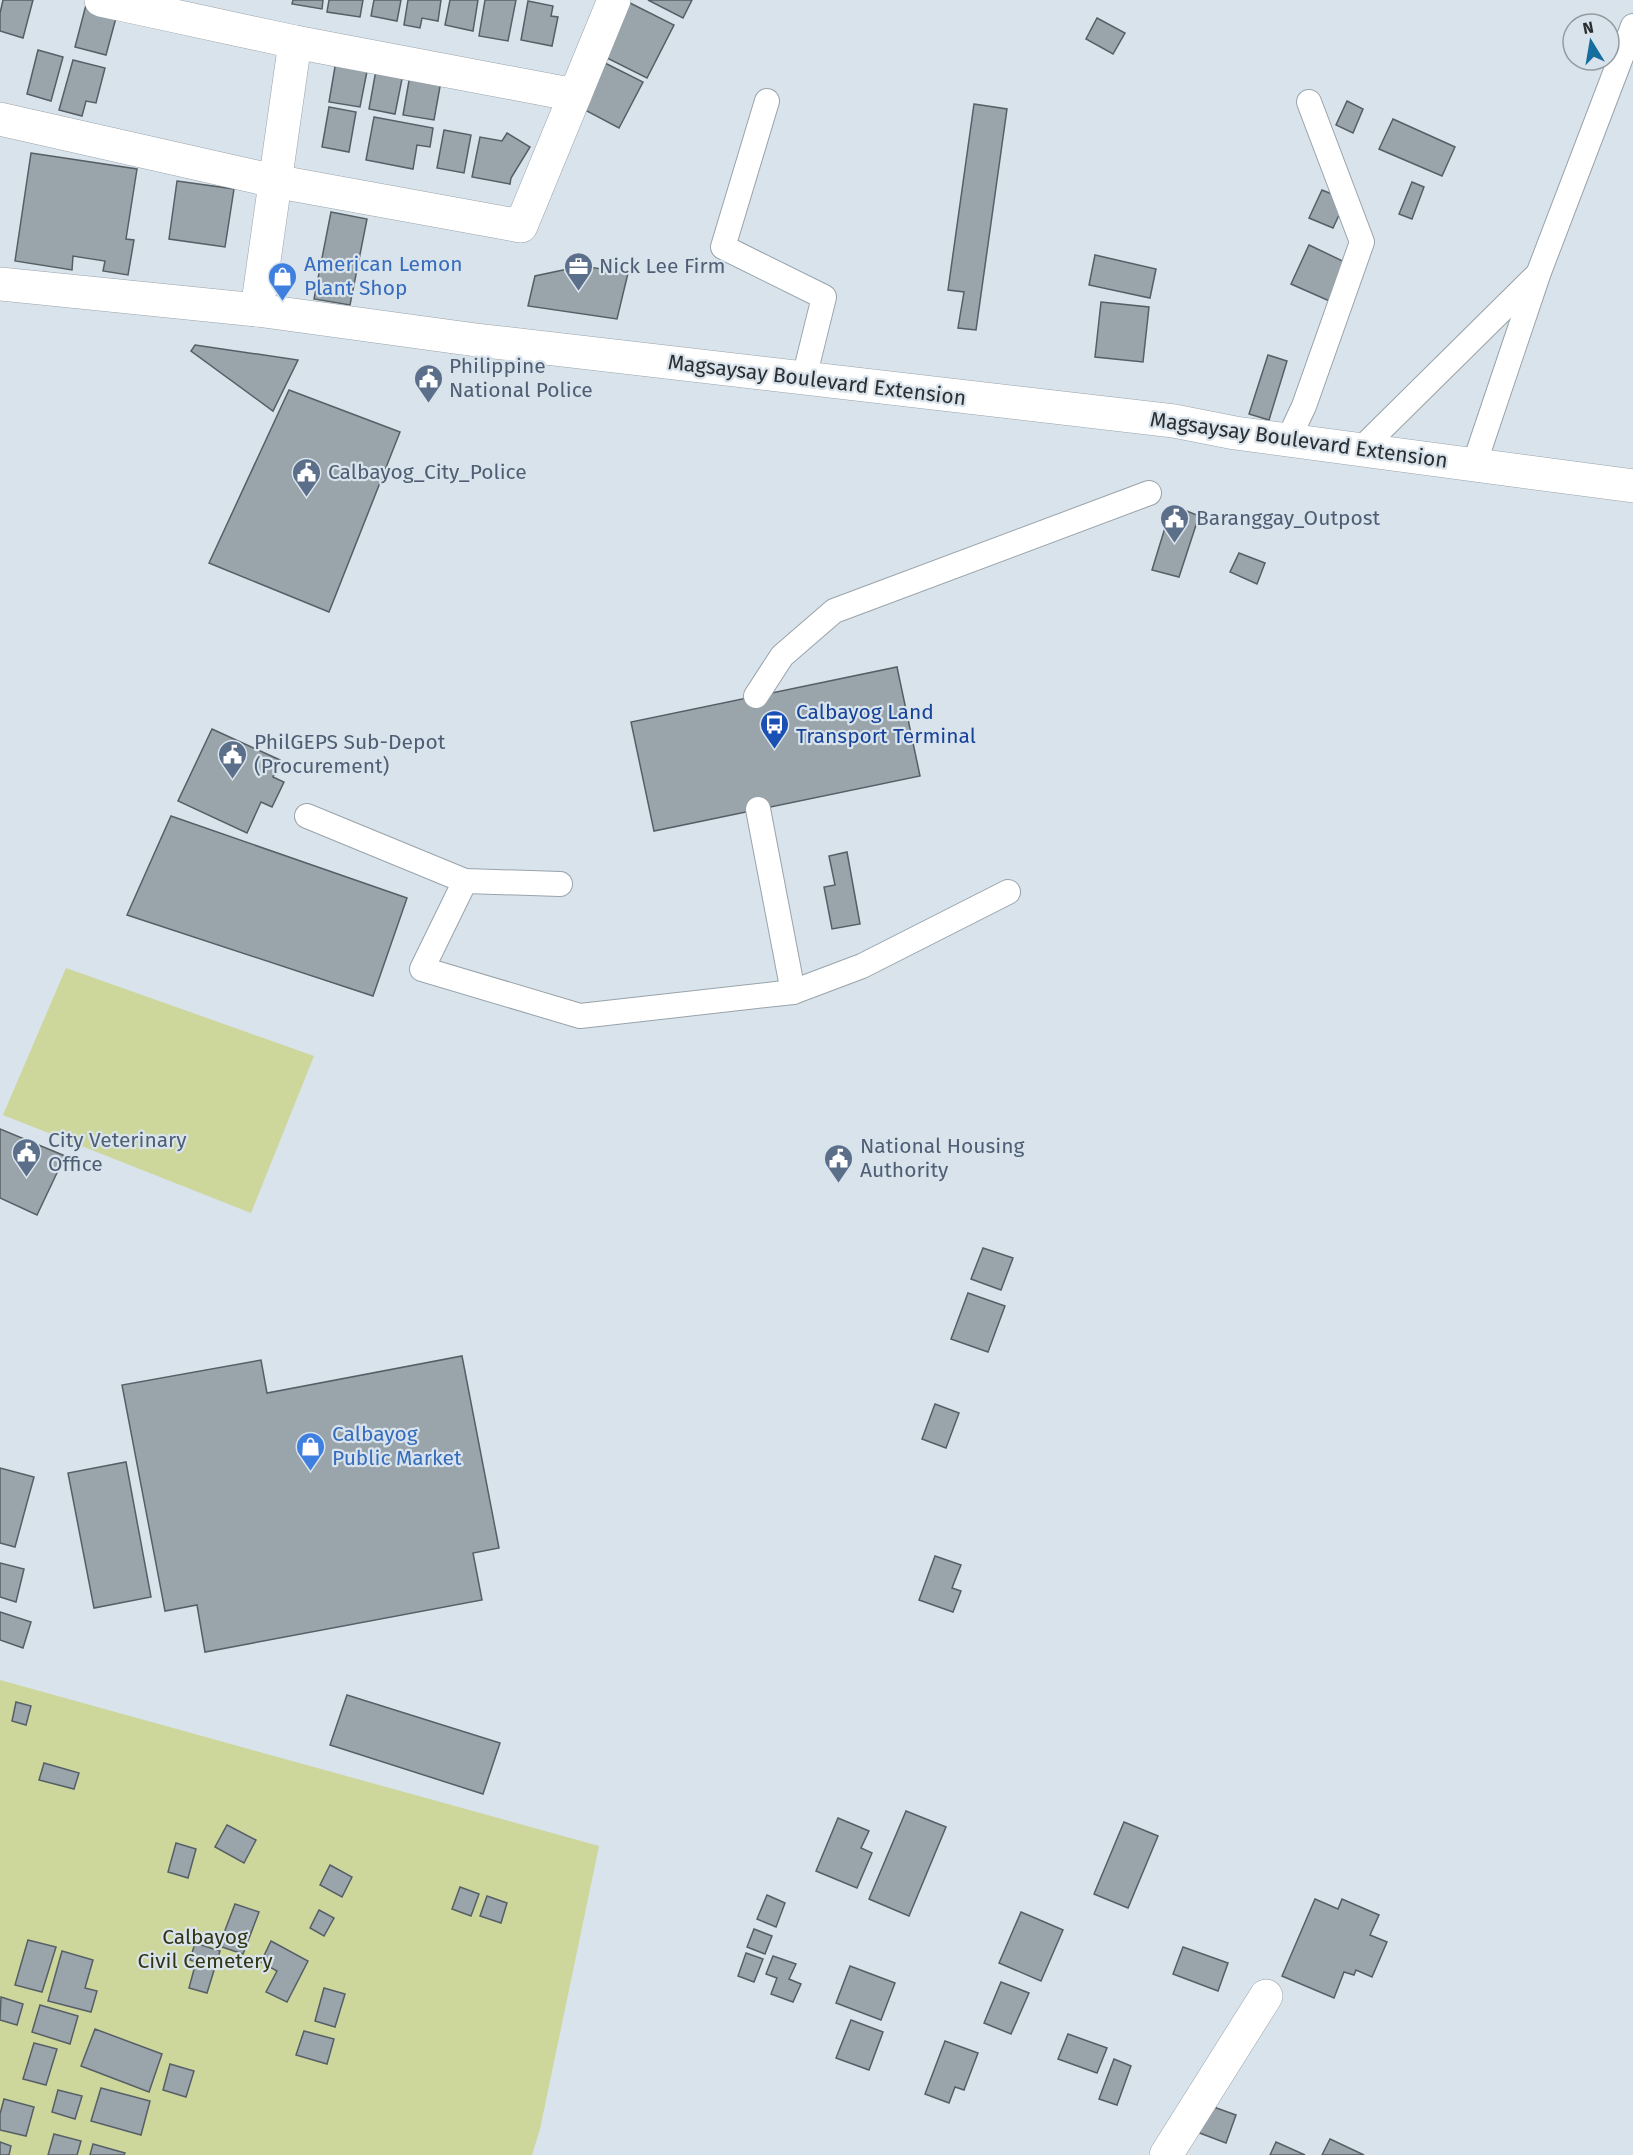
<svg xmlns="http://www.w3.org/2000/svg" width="1633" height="2155" viewBox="0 0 1633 2155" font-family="'Fira Sans',sans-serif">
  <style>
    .green { fill: #cdd69b }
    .building { fill: #9aa4ab; stroke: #565f66; stroke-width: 1.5 }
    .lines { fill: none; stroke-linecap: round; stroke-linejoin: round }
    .service-casing { stroke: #99a3aa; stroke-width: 26 }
    .minor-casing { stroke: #99a3aa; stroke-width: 34 }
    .tertiary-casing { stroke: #99a3aa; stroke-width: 34 }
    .service { stroke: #fff; stroke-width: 24 }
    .minor { stroke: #fff; stroke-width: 33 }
    .tertiary { stroke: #fff; stroke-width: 33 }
    .labels { text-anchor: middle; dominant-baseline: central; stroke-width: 4.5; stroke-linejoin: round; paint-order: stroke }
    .shop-label { font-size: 21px; fill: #366cbe; stroke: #d9e3eb; text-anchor: start }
    .service-label { font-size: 21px; fill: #4e5e75; stroke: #d9e3eb; text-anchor: start }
    .street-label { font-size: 21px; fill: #2b2f32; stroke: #d9e3eb }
    .transit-label { font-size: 21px; fill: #164399; stroke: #d9e3eb; text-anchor: start }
    .park-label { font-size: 21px; fill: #313513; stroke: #d9e3eb }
  </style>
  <rect width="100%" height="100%" fill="#d9e3eb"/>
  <g class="green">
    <polygon points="66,968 314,1056 251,1213 3,1115"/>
    <polygon points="0,1680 599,1846 540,2129 532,2155 0,2155"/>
  </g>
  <g class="building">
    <polygon points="3,0 33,0 23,38 0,31 0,13"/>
    <polygon points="293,0 323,0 322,9 292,4"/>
    <polygon points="329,0 363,0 360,17 327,12"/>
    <polygon points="374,0 401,0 397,21 371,16"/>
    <polygon points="408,0 441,0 438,21 422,18 420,28 404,25"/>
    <polygon points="450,0 478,0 473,31 445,25"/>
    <polygon points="485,0 516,0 508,41 479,36"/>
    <polygon points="648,0 692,0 683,18"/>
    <polygon points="528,1 553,6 551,16 558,17 552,46 521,40"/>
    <polygon points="626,1 674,25 647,78 599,54"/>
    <polygon points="86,5 117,14 106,55 75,47"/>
    <polygon points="1097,18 1125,33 1113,54 1086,39"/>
    <polygon points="38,50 63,57 51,101 27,94"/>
    <polygon points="337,55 369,61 360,107 329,102"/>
    <polygon points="73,60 105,68 96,103 86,101 82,116 59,110"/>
    <polygon points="601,61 643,82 619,128 583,109"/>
    <polygon points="376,70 403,74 395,114 369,109"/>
    <polygon points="410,75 441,81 434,120 403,115"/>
    <polygon points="1347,101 1363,109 1353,133 1336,125"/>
    <polygon points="974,104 1007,109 976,330 958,328 964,292 948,290"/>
    <polygon points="329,107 356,112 349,152 322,147"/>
    <polygon points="374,117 433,128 430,147 417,145 413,169 366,160"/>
    <polygon points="1393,119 1455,147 1442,176 1379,149"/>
    <polygon points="444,130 471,135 464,173 437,168"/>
    <polygon points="507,133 530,147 511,178 510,184 472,177 480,137 502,141"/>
    <polygon points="31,153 137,169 126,239 134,240 128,275 103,271 105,261 73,256 72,270 15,261"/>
    <polygon points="177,181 234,189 225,247 169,239"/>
    <polygon points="1412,182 1424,187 1412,219 1399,214"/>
    <polygon points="1322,190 1346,200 1333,228 1309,218"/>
    <polygon points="331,212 367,219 350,305 314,299"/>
    <polygon points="1309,245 1351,265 1334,303 1291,284"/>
    <polygon points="1095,255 1156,269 1150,298 1089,285"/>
    <polygon points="582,266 628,273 617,319 528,306 535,276"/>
    <polygon points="1101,302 1149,307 1143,362 1095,357"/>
    <polygon points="195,345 298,360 273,411 191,351"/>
    <polygon points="1268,355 1287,361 1269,420 1249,414"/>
    <polygon points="289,390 400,432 329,612 209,563"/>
    <polygon points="1172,505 1199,516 1179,577 1152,570"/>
    <polygon points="1239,553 1265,563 1257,584 1230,572"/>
    <polygon points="897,667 920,776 654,831 631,722"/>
    <polygon points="212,729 280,760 273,777 284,782 272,807 261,802 247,833 178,801"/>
    <polygon points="171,816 407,898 373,996 127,915"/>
    <polygon points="847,852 860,924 832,929 824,887 835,885 829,856"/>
    <polygon points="0,1129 65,1156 37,1215 0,1198"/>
    <polygon points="983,1248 1013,1258 1001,1290 971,1279"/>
    <polygon points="968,1293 1005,1306 988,1352 951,1339"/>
    <polygon points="462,1356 499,1548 473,1553 482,1600 205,1652 197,1605 165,1611 122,1385 261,1360 267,1393"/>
    <polygon points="935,1404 959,1413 946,1448 922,1439"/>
    <polygon points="126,1462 151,1597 94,1608 68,1473"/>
    <polygon points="0,1468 34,1477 15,1547 0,1543"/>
    <polygon points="935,1556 961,1565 952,1588 961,1591 953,1612 919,1600"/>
    <polygon points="0,1563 24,1569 16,1602 0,1597"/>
    <polygon points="0,1612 31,1622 23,1648 0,1640"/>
    <polygon points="347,1695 500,1743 483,1794 330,1745"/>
    <polygon points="16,1702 31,1706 26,1725 12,1721"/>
    <polygon points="44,1763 79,1773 74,1789 39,1780"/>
    <polygon points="906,1811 946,1827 909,1916 869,1899"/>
    <polygon points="838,1818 869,1831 861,1848 872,1853 857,1888 816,1871"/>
    <polygon points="1124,1822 1158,1836 1128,1908 1094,1894"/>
    <polygon points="227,1825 256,1840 244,1863 215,1847"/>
    <polygon points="176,1843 196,1849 188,1878 168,1872"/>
    <polygon points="330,1865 352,1877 342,1897 320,1885"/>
    <polygon points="460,1887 479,1894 471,1916 452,1909"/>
    <polygon points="767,1895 785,1903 776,1927 757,1919"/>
    <polygon points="487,1896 507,1903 501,1923 480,1916"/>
    <polygon points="1315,1899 1338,1909 1342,1899 1379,1915 1370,1935 1387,1942 1372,1977 1356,1970 1354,1975 1344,1972 1334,1998 1282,1976"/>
    <polygon points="235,1904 259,1912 243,1954 219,1946"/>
    <polygon points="319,1910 334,1918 324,1936 310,1928"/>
    <polygon points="1021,1912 1063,1930 1041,1981 999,1963"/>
    <polygon points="754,1929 772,1936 765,1954 747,1947"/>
    <polygon points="28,1940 56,1947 42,1992 15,1985"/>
    <polygon points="271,1941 308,1961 287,2002 266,1992 277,1971 261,1962"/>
    <polygon points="195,1943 220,1951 207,1993 189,1988 196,1962 190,1960"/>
    <polygon points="1183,1947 1228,1963 1218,1991 1173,1974"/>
    <polygon points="62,1951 93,1960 85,1988 97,1991 91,2012 48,2001"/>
    <polygon points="746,1953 763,1959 754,1982 738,1976"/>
    <polygon points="773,1956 796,1964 789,1979 801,1984 793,2002 771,1994 777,1978 766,1974"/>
    <polygon points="850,1966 895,1983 881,2020 836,2003"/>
    <polygon points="1001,1982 1029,1993 1011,2034 984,2023"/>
    <polygon points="324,1988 345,1994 335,2027 315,2021"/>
    <polygon points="1,1997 23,2004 17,2025 0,2020"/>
    <polygon points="40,2005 78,2016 70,2044 32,2032"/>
    <polygon points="851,2020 883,2032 869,2070 836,2058"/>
    <polygon points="95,2029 162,2054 149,2092 81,2066"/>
    <polygon points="304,2031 334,2039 327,2064 296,2055"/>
    <polygon points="1068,2034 1107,2048 1097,2073 1058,2059"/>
    <polygon points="945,2041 978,2053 964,2090 955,2087 949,2103 925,2094"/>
    <polygon points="34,2043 57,2049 46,2085 23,2079"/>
    <polygon points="1114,2059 1131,2066 1117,2105 1099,2099"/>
    <polygon points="170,2064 194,2071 186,2097 163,2090"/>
    <polygon points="101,2088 150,2101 141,2135 91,2121"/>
    <polygon points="58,2090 82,2096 75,2119 52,2112"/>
    <polygon points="4,2099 34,2107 26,2136 0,2130 0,2114"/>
    <polygon points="1208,2105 1236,2115 1226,2143 1197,2132"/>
    <polygon points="54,2134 81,2141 77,2155 48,2155"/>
    <polygon points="1330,2139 1364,2155 1322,2155"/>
    <polygon points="0,2142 11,2146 9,2155 0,2155"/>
    <polygon points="1276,2142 1305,2155 1270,2155"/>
    <polygon points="93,2144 125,2153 124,2155 90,2155"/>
  </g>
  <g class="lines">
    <defs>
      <g id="service">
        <polyline points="767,101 723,247 824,297 804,378"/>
        <polyline points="1288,440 1304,406 1362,242 1309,102"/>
        <polyline points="1360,450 1536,276"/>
        <polyline points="1474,465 1539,272 1633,26"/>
        <polyline points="756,696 782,656 834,611 1149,493"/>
        <polyline points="758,809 793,992"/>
        <polyline points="307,816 465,881 560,884"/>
        <polyline points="465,881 422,969 580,1016 793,992 862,966 1008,892"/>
      </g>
      <g id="minor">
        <polyline points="101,0 295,42 575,95 614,0"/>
        <polyline points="0,119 274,181 521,226 575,95"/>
        <polyline points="257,310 295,42"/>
        <polyline points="1166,2155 1266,1996"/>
      </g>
      <polyline id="tertiary" points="0,284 257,310 476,340 1174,421 1235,433 1633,486"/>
    </defs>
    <use href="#service" class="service-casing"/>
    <use href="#minor" class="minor-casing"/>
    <use href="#tertiary" class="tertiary-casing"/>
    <use href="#service" class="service"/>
    <use href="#minor" class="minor"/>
    <use href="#tertiary" class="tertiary"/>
  </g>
  <defs>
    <symbol id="office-pin" viewBox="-11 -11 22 30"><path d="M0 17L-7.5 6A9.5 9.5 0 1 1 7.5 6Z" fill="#5c6f8a" stroke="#d9e3eb"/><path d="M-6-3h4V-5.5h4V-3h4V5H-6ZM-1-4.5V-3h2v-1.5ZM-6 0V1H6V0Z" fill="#fff"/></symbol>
    <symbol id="shop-pin" viewBox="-11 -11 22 30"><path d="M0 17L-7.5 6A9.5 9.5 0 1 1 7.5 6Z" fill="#3f7fe0" stroke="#d9e3eb"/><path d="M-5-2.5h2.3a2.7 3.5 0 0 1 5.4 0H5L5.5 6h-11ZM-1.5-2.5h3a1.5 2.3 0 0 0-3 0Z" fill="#fff"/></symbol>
    <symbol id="civic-pin" viewBox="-11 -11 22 30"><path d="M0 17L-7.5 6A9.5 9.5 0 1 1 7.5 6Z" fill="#5c6f8a" stroke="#d9e3eb"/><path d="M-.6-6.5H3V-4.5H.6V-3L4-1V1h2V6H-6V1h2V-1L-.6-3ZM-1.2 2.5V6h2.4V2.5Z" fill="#fff"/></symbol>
    <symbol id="bus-pin" viewBox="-11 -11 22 30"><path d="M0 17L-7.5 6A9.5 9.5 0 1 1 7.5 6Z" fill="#1a4fb4" stroke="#d9e3eb"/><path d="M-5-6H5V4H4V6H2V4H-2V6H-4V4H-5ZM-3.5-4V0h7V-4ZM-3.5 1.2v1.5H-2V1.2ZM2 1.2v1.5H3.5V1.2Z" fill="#fff"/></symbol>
  </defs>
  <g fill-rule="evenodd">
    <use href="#office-pin" x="562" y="250" width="33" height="45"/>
    <use href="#shop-pin" x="266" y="260" width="33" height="45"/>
    <use href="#civic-pin" x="412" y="362" width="33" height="45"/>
    <use href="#civic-pin" x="290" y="456" width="33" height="45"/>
    <use href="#civic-pin" x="1158" y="502" width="33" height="45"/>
    <use href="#bus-pin" x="758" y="708" width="33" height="45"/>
    <use href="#civic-pin" x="216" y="738" width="33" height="45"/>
    <use href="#civic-pin" x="10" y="1136" width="33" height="45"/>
    <use href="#civic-pin" x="822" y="1142" width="33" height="45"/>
    <use href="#shop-pin" x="294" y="1430" width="33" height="45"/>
  </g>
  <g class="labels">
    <g class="shop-label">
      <text x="304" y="264">American Lemon<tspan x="304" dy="24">Plant Shop</tspan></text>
      <text x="332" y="1434">Calbayog<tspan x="332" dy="24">Public Market</tspan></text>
    </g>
    <g class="service-label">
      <text x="599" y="266">Nick Lee Firm</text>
      <text x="449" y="366">Philippine<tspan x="449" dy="24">National Police</tspan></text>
      <text x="328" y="472">Calbayog_City_Police</text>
      <text x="1196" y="518">Baranggay_Outpost</text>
      <text x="254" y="742">PhilGEPS Sub-Depot<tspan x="254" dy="24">(Procurement)</tspan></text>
      <text x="48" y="1140">City Veterinary<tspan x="48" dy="24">Office</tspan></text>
      <text x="860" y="1146">National Housing<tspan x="860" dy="24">Authority</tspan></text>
    </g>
    <g class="street-label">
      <text transform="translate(817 380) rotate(7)">Magsaysay Boulevard Extension</text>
      <text transform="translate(1299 440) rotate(8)">Magsaysay Boulevard Extension</text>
    </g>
    <g class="transit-label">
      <text x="796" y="712">Calbayog Land<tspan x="796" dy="24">Transport Terminal</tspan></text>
    </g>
    <g class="park-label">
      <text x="205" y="1937">Calbayog<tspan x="205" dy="24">Civil Cemetery</tspan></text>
    </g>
  </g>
  <g transform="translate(1591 42) rotate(349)"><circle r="28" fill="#d9e3eb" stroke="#939ba1" stroke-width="1.5"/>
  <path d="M0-4.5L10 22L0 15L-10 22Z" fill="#156e9d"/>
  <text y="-9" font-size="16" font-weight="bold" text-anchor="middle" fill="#2b2f32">N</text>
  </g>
</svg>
